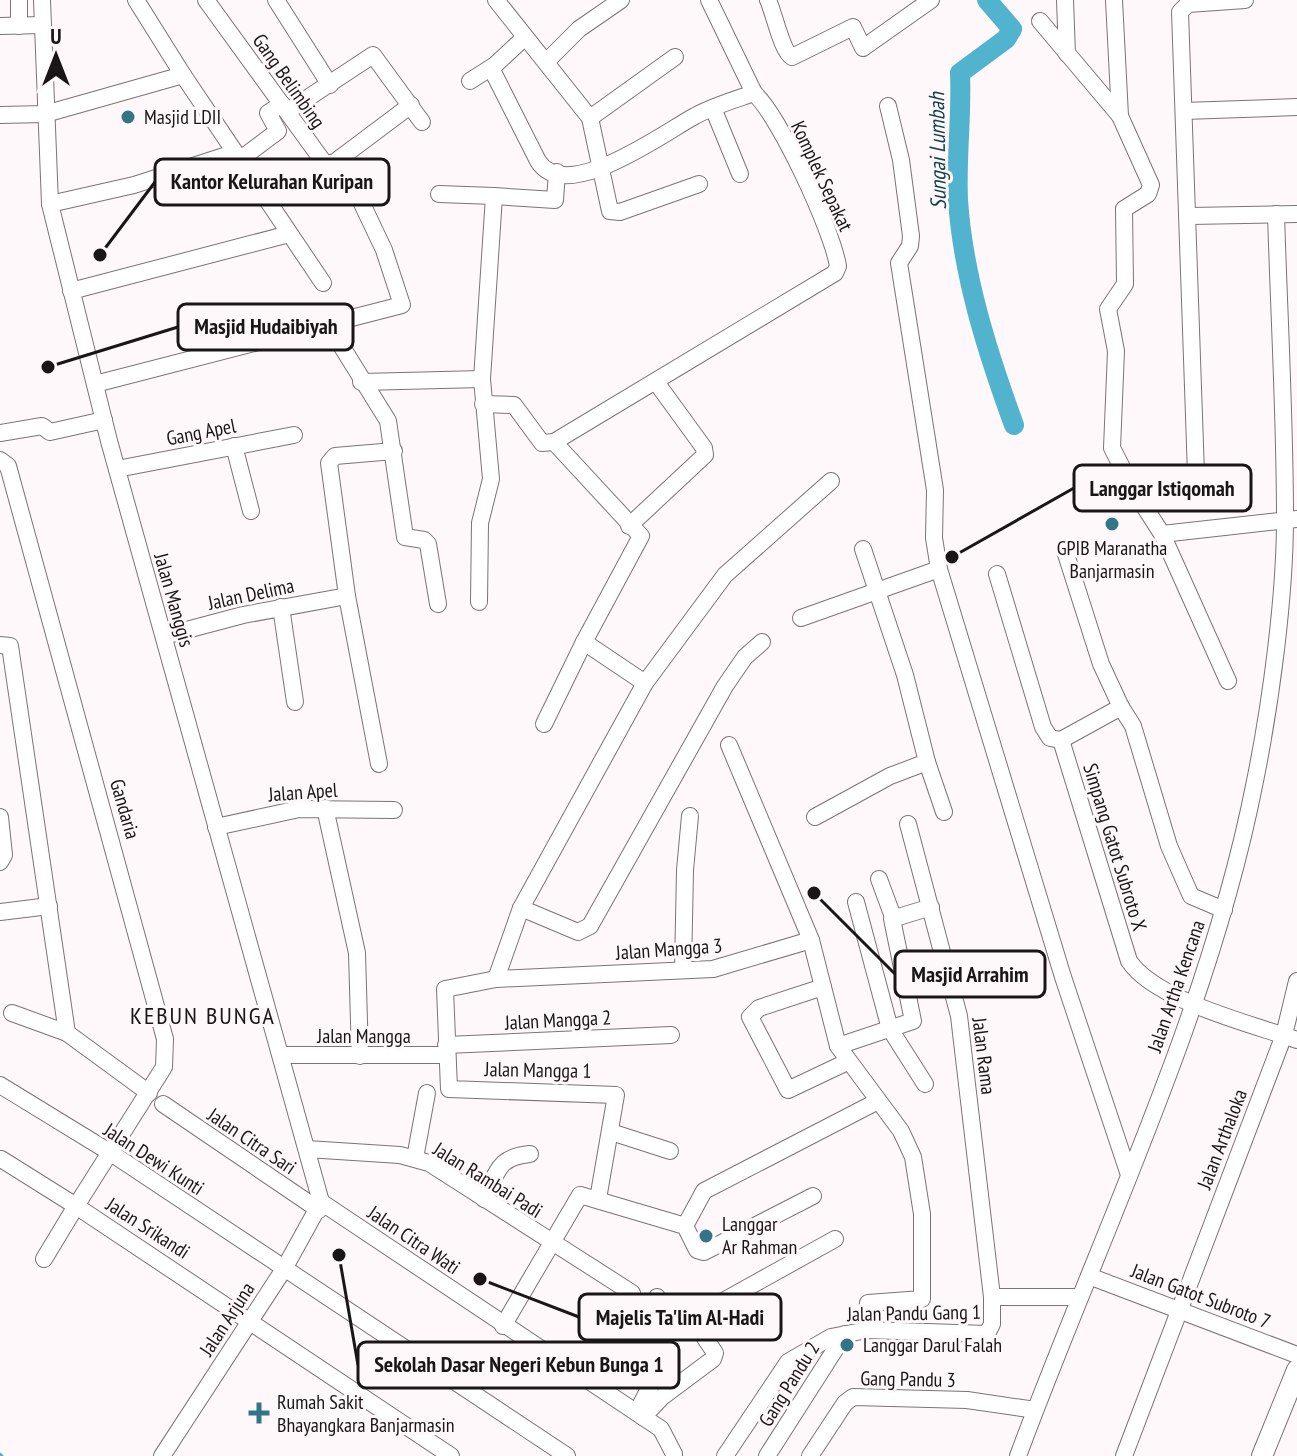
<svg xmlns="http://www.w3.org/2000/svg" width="1297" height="1456" viewBox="0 0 1297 1456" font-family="'PT Sans Narrow',sans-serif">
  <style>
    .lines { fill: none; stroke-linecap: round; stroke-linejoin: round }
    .stream { stroke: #51b3ce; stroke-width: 3 }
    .river { stroke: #51b3ce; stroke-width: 20 }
    .minor-casing { stroke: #7c7377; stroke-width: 18 }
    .major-casing { stroke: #7c7377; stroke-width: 22 }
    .minor { stroke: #fff; stroke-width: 16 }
    .major { stroke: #fff; stroke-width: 20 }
    .poi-dot { fill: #337587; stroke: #fef8fb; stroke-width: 3 }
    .labels { text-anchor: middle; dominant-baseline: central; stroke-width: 6; stroke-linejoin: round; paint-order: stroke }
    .street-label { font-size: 20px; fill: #1a1618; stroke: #fef8fb }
    .poi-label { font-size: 20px; fill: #1a1618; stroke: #fef8fb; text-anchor: start }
    .water-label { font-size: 22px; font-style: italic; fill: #133f4b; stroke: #fef8fb }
    .quarter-label { font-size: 24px; letter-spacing: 2px; fill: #1a1618; stroke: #fef8fb }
    .leader { fill: none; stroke: #1a1618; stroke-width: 3 }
    .callout-dot { fill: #1a1618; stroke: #fef8fb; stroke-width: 3 }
    .callout { fill: #fef8fb; stroke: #1a1618; stroke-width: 3 }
    .callout-label { font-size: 22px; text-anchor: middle; font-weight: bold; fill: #1a1618 }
  </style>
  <rect width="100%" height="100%" fill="#fef8fb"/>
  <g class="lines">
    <polyline class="stream" points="0,1454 2,1456"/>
    <path class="river" d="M987 0 1012 29 1006 39 960 73C962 116 956 156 958 200 963 276 988 354 1014 425"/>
    <defs>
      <g id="minor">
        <polyline points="19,0 19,26"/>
        <polyline points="42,0 50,204 109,441 321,1202"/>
        <polyline points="136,0 183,75"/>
        <polyline points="206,0 325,164 335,162 411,105"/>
        <polyline points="276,0 330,85"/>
        <polyline points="496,0 590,118 610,211 620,212 699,184"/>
        <polyline points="709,0 754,93"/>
        <path d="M768 0C774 13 782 52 792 57L853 27 863 48 931 0"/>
        <polyline points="1065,0 1067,54"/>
        <polyline points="1114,0 1120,116 1151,185 1148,194 1124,209 1125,284 1108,309 1116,351 1112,448 1133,489 1162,534 1228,681"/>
        <polyline points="1040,21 1120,116"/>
        <polyline points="0,26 43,25"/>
        <polyline points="546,62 579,29 621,0"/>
        <polyline points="470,81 495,65 524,38"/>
        <polyline points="888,106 901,160 911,236 910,246 899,263 935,490 934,538 939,569 1063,977 1128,1172"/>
        <polyline points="713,108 740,174"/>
        <polyline points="288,111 373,55 422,122"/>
        <polyline points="1184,111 1297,107"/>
        <polyline points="0,115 45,114 183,75 323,283"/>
        <polyline points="590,118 675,57"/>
        <polyline points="238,161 278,131 268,113 282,104"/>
        <polyline points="439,194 494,196 482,379 491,479 480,523 479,602"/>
        <polyline points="494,196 555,200 557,172"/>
        <polyline points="50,204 134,185 233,153"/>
        <polyline points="1190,216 1297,214"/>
        <polyline points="71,291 289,234"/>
        <polyline points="329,326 388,421 405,537 424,540 428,544 438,604"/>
        <polyline points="361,382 482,379"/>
        <polyline points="95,384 402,305 384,250 356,191"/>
        <path d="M483 404 514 405 542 443 554 442 835 273 838 266C832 230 780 117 754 93 734 100 713 106 695 116 666 131 566 206 538 161L491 68"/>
        <polyline points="0,433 42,426 50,432 104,420"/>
        <polyline points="554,442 641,536 584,642 645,683"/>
        <polyline points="234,446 251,511"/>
        <polyline points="0,460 8,466 165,1039 164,1067 76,1206 451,1456"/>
        <polyline points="117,469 294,435"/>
        <polyline points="1196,474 1180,12 1188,4 1245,0"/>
        <polyline points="629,526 705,455 704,448 656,382"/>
        <polyline points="1162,534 1297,519"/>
        <polyline points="1065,551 1101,664 1121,707"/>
        <path d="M997 574 1043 727 1050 738 1061 740 1129 961C1156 1001 1252 1024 1297 1040"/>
        <polyline points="281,607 295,702"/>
        <polyline points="801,618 939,569"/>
        <polyline points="164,636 243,615 347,596"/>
        <polyline points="0,645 10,646 67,1033 149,1093"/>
        <polyline points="544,724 584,642"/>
        <polyline points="1061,740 1121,707 1133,726 1169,846 1191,896 1224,910"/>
        <polyline points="729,745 811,940"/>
        <polyline points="927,762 944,812"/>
        <polyline points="379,764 347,596 329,463 335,456 394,451"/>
        <polyline points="325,808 357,953 360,1056"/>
        <polyline points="0,817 4,855 0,862"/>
        <polyline points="815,817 890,776 927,762 905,675 863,549"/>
        <polyline points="908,824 959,1016 992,1297"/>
        <polyline points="216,827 299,809 394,810"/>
        <polyline points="879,879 893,917"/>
        <polyline points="856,902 890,1029 925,1084"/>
        <polyline points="521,908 578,932 590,926 725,686 745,657 762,642"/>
        <polyline points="0,912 49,906"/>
        <polyline points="683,970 685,870 690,816"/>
        <polyline points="496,979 521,908 645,683 725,575 831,481"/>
        <polyline points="823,987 759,1008 750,1017 788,1090 847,1062"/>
        <polyline points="12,1013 67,1033"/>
        <polyline points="446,1045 671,1035"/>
        <polyline points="838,1046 913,1021 892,919 931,907"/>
        <polyline points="281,1055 447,1055"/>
        <polyline points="0,1085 111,1153 567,1456"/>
        <polyline points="163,1104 319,1210"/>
        <polyline points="611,1132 670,1151"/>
        <polyline points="307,1149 400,1155 429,1163 632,1293"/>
        <polyline points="415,1158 427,1093"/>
        <polyline points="1,1159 76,1206 44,1259"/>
        <path d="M484 1199C498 1172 497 1157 530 1154"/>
        <polyline points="598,1199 616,1095 449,1089 445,989 496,979 713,969 811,940 838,1046 901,1131 913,1157 922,1214 922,1299 868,1303 871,1330"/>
        <polyline points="321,1202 661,1429 674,1454"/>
        <polyline points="685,1226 704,1191 878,1101"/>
        <polyline points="1089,1276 1297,1355"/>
        <polyline points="503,1326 580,1195 685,1226 697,1250 704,1252 813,1196"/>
        <polyline points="637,1412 652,1383 648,1366 657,1297"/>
        <polyline points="643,1417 662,1397 713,1359 715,1353 705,1338 707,1310 835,1239"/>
        <polyline points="162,1456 284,1269 321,1202"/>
        <polyline points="725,1456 788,1362 831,1337 867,1330 987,1334 992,1324 992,1297 1080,1297"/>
        <polyline points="767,1456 845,1334"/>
        <polyline points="810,1456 845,1403 853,1397 967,1400 1035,1410"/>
        <path d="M1018 1456C1100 1235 1210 1012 1255 781 1271 702 1285 597 1285 518 1285 417 1279 315 1276 214"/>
        <polyline points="1124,1456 1284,1035 1297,981"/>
      </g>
      <polyline id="major" points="1262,1456 1297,1370"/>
    </defs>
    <use href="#minor" class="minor-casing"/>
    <use href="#major" class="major-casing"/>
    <use href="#minor" class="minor"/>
    <use href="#major" class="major"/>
  </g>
  <g class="poi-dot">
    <circle cx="128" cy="117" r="8"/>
    <circle cx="1112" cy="524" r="8"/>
    <circle cx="706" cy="1236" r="8"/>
    <circle cx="847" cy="1345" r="8"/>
    <path d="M255 1401h8v8h8v8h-8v8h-8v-8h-8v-8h8z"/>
  </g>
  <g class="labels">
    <g class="street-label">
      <text transform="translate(289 81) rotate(55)">Gang Belimbing</text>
      <text transform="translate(822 176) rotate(65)">Komplek Sepakat</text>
      <text transform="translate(201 432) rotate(-11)">Gang Apel</text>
      <text transform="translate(251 594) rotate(-12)">Jalan Delima</text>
      <text transform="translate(174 600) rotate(74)">Jalan Manggis</text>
      <text transform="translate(303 792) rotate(-4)">Jalan Apel</text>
      <text transform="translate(125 809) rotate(74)">Gandaria</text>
      <text transform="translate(1115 847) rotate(73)">Simpang Gatot Subroto X</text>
      <text transform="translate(669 949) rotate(-4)">Jalan Mangga 3</text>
      <text transform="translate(1176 986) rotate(-71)">Jalan Artha Kencana</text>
      <text transform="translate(558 1020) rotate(-3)">Jalan Mangga 2</text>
      <text x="364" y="1036">Jalan Mangga</text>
      <text transform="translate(984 1056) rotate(83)">Jalan Rama</text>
      <text transform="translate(538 1070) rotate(1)">Jalan Mangga 1</text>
      <text transform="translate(1222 1139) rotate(-69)">Jalan Arthaloka</text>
      <text transform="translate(252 1141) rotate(34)">Jalan Citra Sari</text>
      <text transform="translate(154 1159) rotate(33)">Jalan Dewi Kunti</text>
      <text transform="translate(488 1180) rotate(32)">Jalan Rambai Padi</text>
      <text transform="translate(148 1228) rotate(33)">Jalan Srikandi</text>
      <text transform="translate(414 1240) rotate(34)">Jalan Citra Wati</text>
      <text transform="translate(1201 1296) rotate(21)">Jalan Gatot Subroto 7</text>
      <text transform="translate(914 1313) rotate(-1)">Jalan Pandu Gang 1</text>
      <text transform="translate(227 1319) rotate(-57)">Jalan Arjuna</text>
      <text transform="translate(908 1379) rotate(1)">Gang Pandu 3</text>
      <text transform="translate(789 1384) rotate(-58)">Gang Pandu 2</text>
    </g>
    <g class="poi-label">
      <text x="144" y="117">Masjid LDII</text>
      <text x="1112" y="548" text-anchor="middle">GPIB Maranatha<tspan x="1112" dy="23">Banjarmasin</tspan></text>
      <text x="722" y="1224">Langgar<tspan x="722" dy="23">Ar Rahman</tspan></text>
      <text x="863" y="1345">Langgar Darul Falah</text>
      <text x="277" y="1402">Rumah Sakit<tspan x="277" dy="23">Bhayangkara Banjarmasin</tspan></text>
    </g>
    <g class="water-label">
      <text transform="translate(937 151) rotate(-91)">Sungai Lumbah</text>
    </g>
    <g class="quarter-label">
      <text x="203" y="1015">KEBUN BUNGA</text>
    </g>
  </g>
  <path class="leader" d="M100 255L155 182M48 367L178 327M952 557L1074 488M814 893L895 974M480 1279L579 1317M339 1255L358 1365"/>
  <g class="callout-dot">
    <circle cx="100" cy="255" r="8"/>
    <circle cx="48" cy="367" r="8"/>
    <circle cx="952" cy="557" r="8"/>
    <circle cx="814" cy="893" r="8"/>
    <circle cx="480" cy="1279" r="8"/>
    <circle cx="339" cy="1255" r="8"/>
  </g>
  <g class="callout">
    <rect x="155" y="159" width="234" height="46" rx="8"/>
    <rect x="178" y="304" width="175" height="46" rx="8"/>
    <rect x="1074" y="465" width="177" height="46" rx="8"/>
    <rect x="895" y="951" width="150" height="46" rx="8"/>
    <rect x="579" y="1294" width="202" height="46" rx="8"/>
    <rect x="358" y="1342" width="321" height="46" rx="8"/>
  </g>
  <g class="callout-label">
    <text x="272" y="189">Kantor Kelurahan Kuripan</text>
    <text x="266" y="334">Masjid Hudaibiyah</text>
    <text x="1162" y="496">Langgar Istiqomah</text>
    <text x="970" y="982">Masjid Arrahim</text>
    <text x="680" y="1325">Majelis Ta'lim Al-Hadi</text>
    <text x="519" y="1372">Sekolah Dasar Negeri Kebun Bunga 1</text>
  </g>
  <g transform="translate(56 56)" stroke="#fef8fb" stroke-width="6" paint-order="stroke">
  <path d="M0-6L14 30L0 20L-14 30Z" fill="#1a1618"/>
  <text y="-12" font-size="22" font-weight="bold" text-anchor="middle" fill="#1a1618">U</text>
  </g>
</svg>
